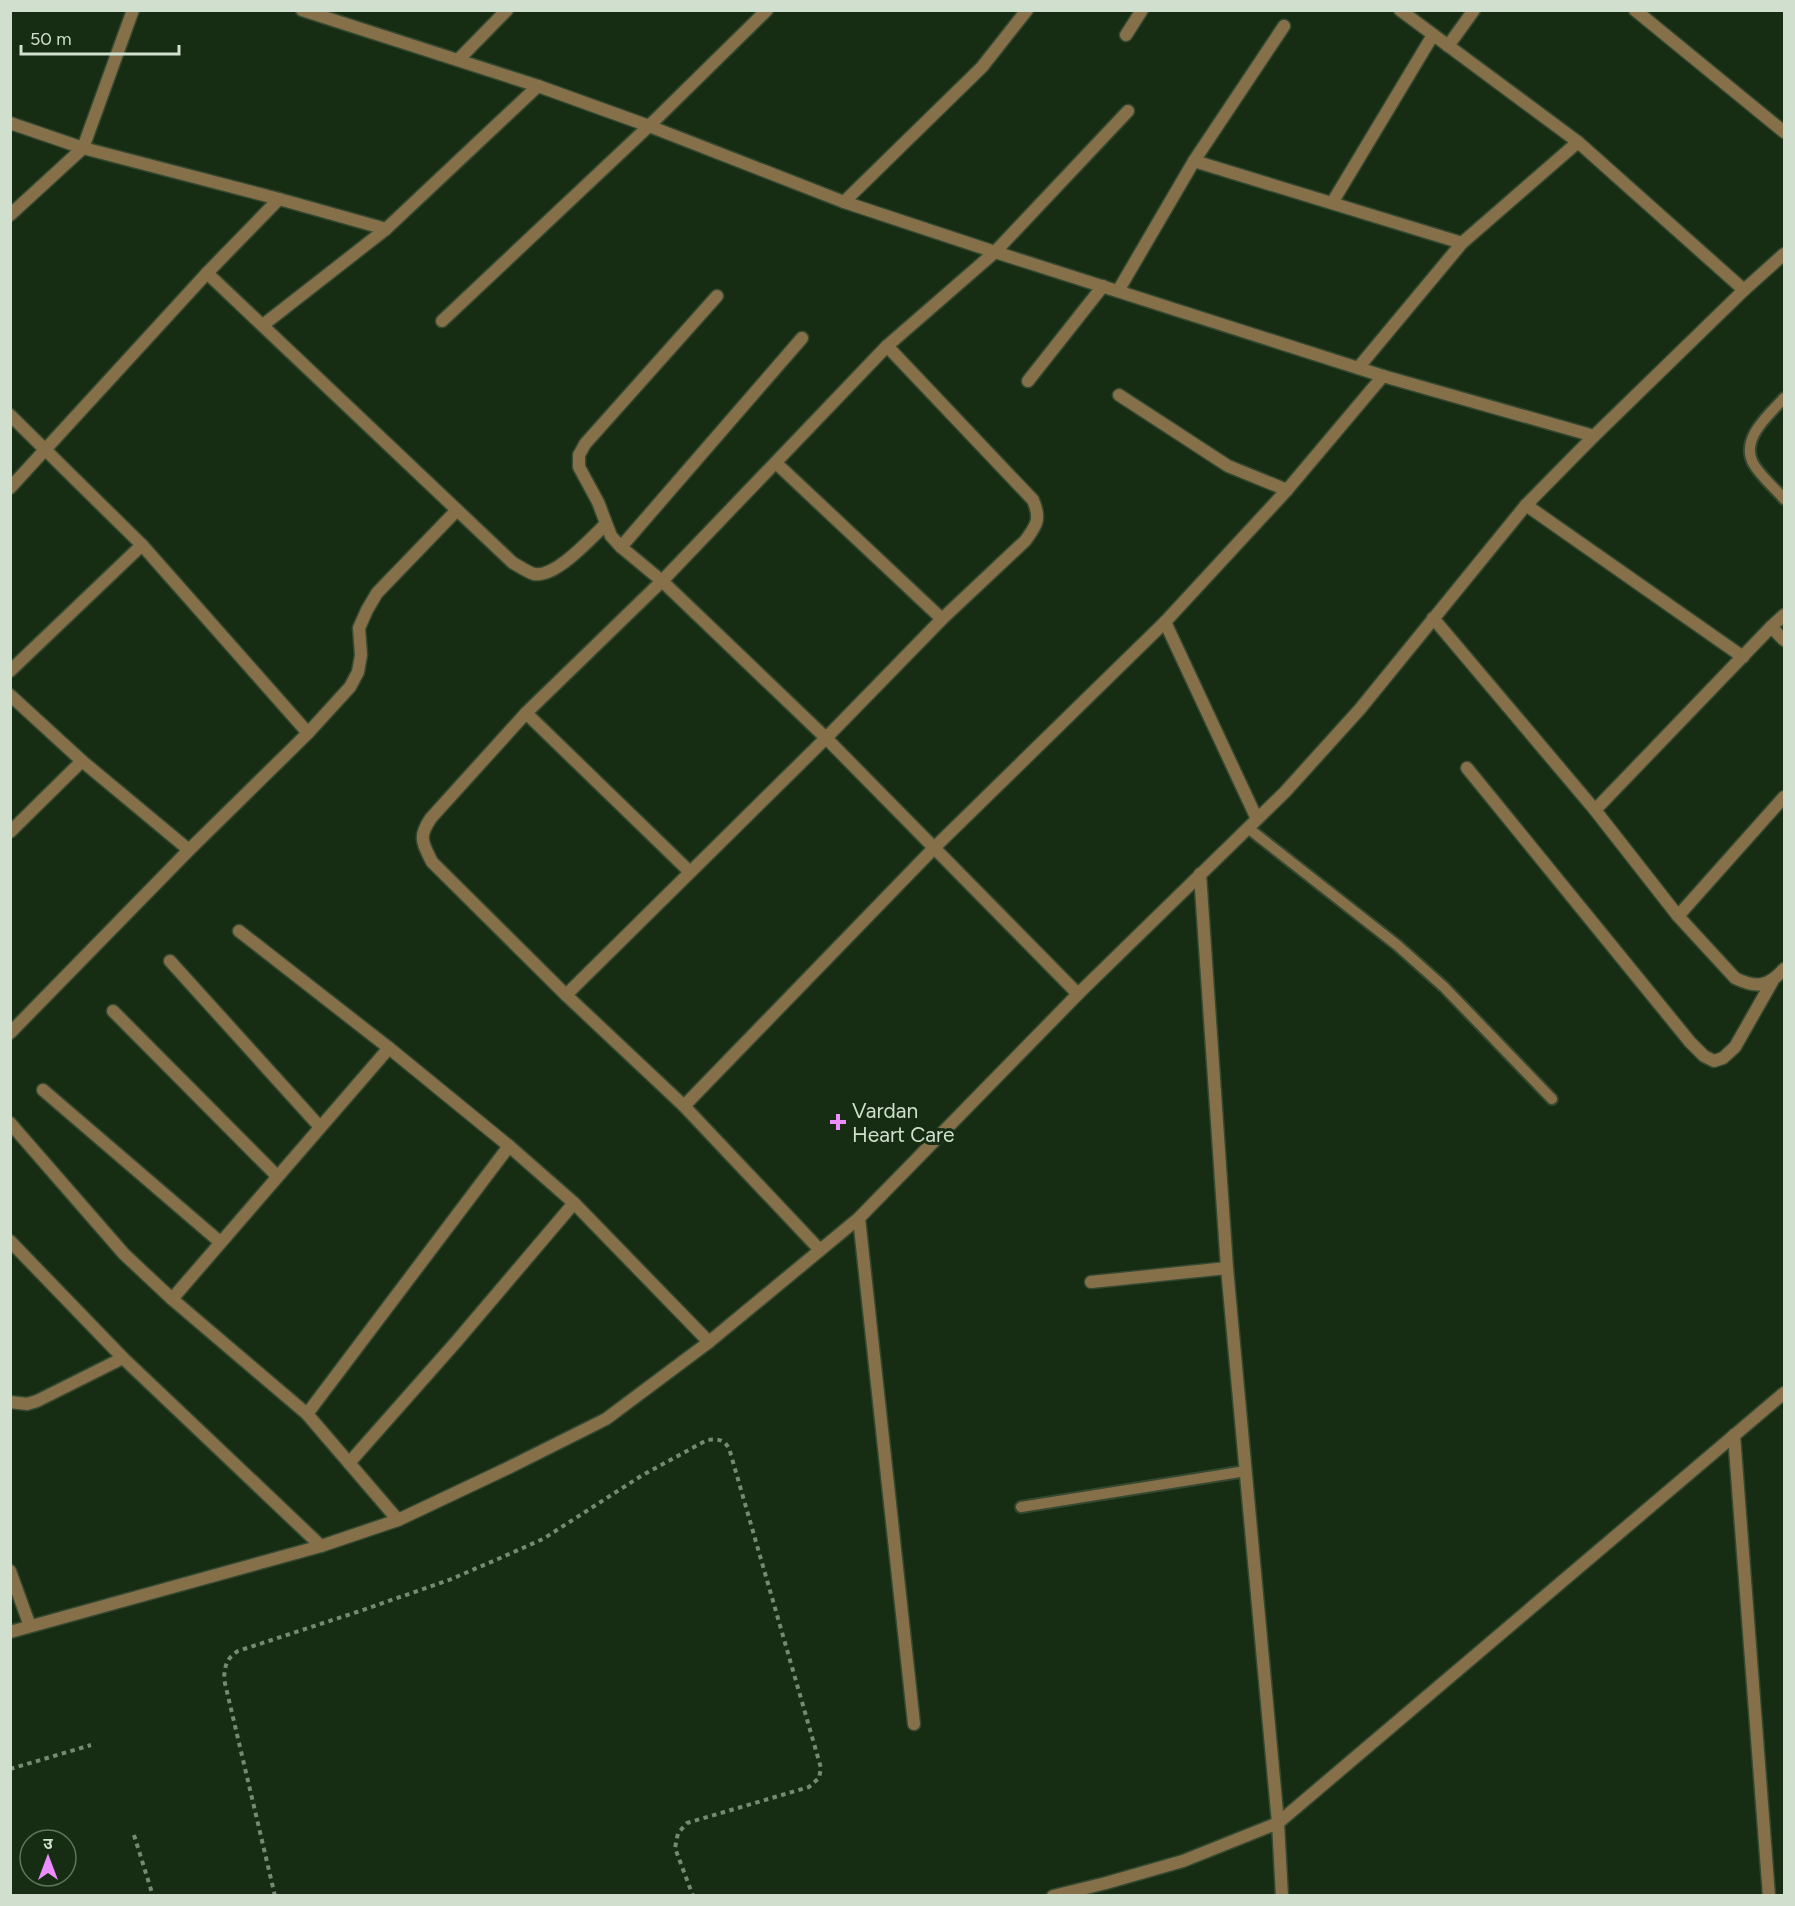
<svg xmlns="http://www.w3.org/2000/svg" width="1795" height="1906" viewBox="0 0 1795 1906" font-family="Figtree,'Noto Sans Devanagari',sans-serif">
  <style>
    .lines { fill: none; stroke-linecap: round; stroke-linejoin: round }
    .service-casing { stroke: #354931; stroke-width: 14 }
    .minor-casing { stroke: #354931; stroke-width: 15 }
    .tertiary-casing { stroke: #354931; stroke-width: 15 }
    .path { stroke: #778974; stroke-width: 4; stroke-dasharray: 4.5 4.5; stroke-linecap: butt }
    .service { stroke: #86704a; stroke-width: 10 }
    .minor { stroke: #86704a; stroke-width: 12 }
    .tertiary { stroke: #86704a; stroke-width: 12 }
    .poi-dot { fill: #eb8dfc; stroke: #172d13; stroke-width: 2 }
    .labels { text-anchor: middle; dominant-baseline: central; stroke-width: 6; stroke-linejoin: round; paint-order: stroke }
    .poi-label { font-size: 21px; fill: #d1dfce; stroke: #172d13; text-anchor: start }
  </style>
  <rect width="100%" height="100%" fill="#172d13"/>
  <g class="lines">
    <defs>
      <g id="service">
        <path d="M1784 398C1770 414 1740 438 1753 463 1760 476 1775 488 1784 499"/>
        <polyline points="1248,828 1397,945 1444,987 1552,1099"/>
        <polyline points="1021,1507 1246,1471"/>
      </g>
      <g id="minor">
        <polyline points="302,10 538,86 649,126 844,202 995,252 1383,376 1594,436"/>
        <polyline points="1400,10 1578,142 1744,290"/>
        <polyline points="1635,10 1784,132"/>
        <polyline points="1126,35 1142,10"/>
        <polyline points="1448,46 1474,10"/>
        <polyline points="458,60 507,10"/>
        <polyline points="10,123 83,148 279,199 386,229"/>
        <polyline points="1194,161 1462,243"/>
        <polyline points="844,202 982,67 1027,10"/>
        <polyline points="1332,203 1433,35"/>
        <polyline points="10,215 83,148 133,10"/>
        <path d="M207 273 513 563C519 566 527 572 534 574 556 578 591 538 606 524"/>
        <polyline points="1118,291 1194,161 1284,26"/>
        <polyline points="717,296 585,444 579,455 579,467 598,502 611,536 621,547 662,581 826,738 1078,994"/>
        <polyline points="442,321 649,126 767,10"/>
        <polyline points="263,325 386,229 538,86"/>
        <polyline points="1358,368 1462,243 1578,142"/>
        <polyline points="1028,381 1103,286"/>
        <polyline points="1119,395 1228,466 1287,490"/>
        <polyline points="10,415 142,545 308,733"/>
        <polyline points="776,463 942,619"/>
        <polyline points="10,488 207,273 279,199"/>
        <polyline points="1526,505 1743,657"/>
        <polyline points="621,547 802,338"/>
        <path d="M1433 618 1595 810 1678 916 1735 978C1757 989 1769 986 1784 969"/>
        <polyline points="1165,622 1257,819"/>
        <polyline points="1771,627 1784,640"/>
        <polyline points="10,671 142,545"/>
        <polyline points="10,695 82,761 189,850"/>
        <polyline points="526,713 690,872"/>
        <polyline points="1467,768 1690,1042 1704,1056 1714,1061 1723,1058 1735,1047 1772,982"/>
        <polyline points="1595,810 1771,627 1784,615"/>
        <polyline points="10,832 82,761"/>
        <polyline points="1200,874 1227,1268 1278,1823 1282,1896"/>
        <polyline points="1678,916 1784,797"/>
        <polyline points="239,931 389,1048 509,1146 574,1203 709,1342"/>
        <polyline points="170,961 320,1127"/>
        <path d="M566 995 826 738 942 619 1025 541C1037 525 1041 519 1033 500L887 346"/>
        <polyline points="113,1011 277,1176"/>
        <polyline points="10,1033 189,850 308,733 350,687 358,672 361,655 359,628 367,610 377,593 457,510"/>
        <polyline points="43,1090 220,1242"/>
        <polyline points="684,1106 935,847 1165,622 1287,490 1383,376"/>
        <polyline points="10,1123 124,1254 172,1299 307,1414 398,1520"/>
        <polyline points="859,1218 914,1724"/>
        <polyline points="10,1241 123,1358 321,1546"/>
        <path d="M820 1250 684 1106 566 995 432 862C422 842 418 837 431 818L526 713 662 581 887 346 995 252 1128 111"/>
        <polyline points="1091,1282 1227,1268"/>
        <polyline points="172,1299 389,1048"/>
        <polyline points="10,1402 27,1404 37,1401 123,1358"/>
        <polyline points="307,1414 509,1146"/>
        <polyline points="1734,1435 1769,1896"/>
        <polyline points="349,1463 456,1342 574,1203"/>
        <polyline points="10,1571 30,1626"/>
        <polyline points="1053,1896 1106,1883 1183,1861 1278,1823 1784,1393"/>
      </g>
      <polyline id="tertiary" points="10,1632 321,1546 398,1520 508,1468 606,1419 709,1342 859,1218 1078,994 1285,792 1360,709 1526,505 1594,436 1744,290 1784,254"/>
    </defs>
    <use href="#service" class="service-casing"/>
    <use href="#minor" class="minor-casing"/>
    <use href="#tertiary" class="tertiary-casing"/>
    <g class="path">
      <polyline points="10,1769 91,1745"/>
      <polyline points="134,1835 153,1896"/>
      <path d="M275 1896 224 1679C225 1665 226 1659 238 1651L357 1612 449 1580 498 1559 543 1539 641 1476 707 1440C718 1439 723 1439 729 1448L821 1768 819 1778 809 1787 687 1823 678 1833 675 1848 693 1896"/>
    </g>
    <use href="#service" class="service"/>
    <use href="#minor" class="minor"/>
    <use href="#tertiary" class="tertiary"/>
  </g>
  <path class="poi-dot" d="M835 1113h6v6h6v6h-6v6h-6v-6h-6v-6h6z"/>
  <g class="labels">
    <g class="poi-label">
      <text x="852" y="1110">Vardan<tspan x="852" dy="24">Heart Care</tspan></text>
    </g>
  </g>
  <rect width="1795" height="1906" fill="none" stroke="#d1dfce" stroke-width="24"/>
  <g transform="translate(48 1858)"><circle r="28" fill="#172d13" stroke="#61745e" stroke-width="1.5"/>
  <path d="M0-4.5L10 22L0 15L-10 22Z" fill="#eb8dfc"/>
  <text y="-9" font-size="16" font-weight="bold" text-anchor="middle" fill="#d1dfce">उ</text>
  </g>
  <path d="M21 45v9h158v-9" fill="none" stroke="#d1dfce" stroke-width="3"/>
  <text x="30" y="45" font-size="18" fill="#d1dfce" stroke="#172d13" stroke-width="4.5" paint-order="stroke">50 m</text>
</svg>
